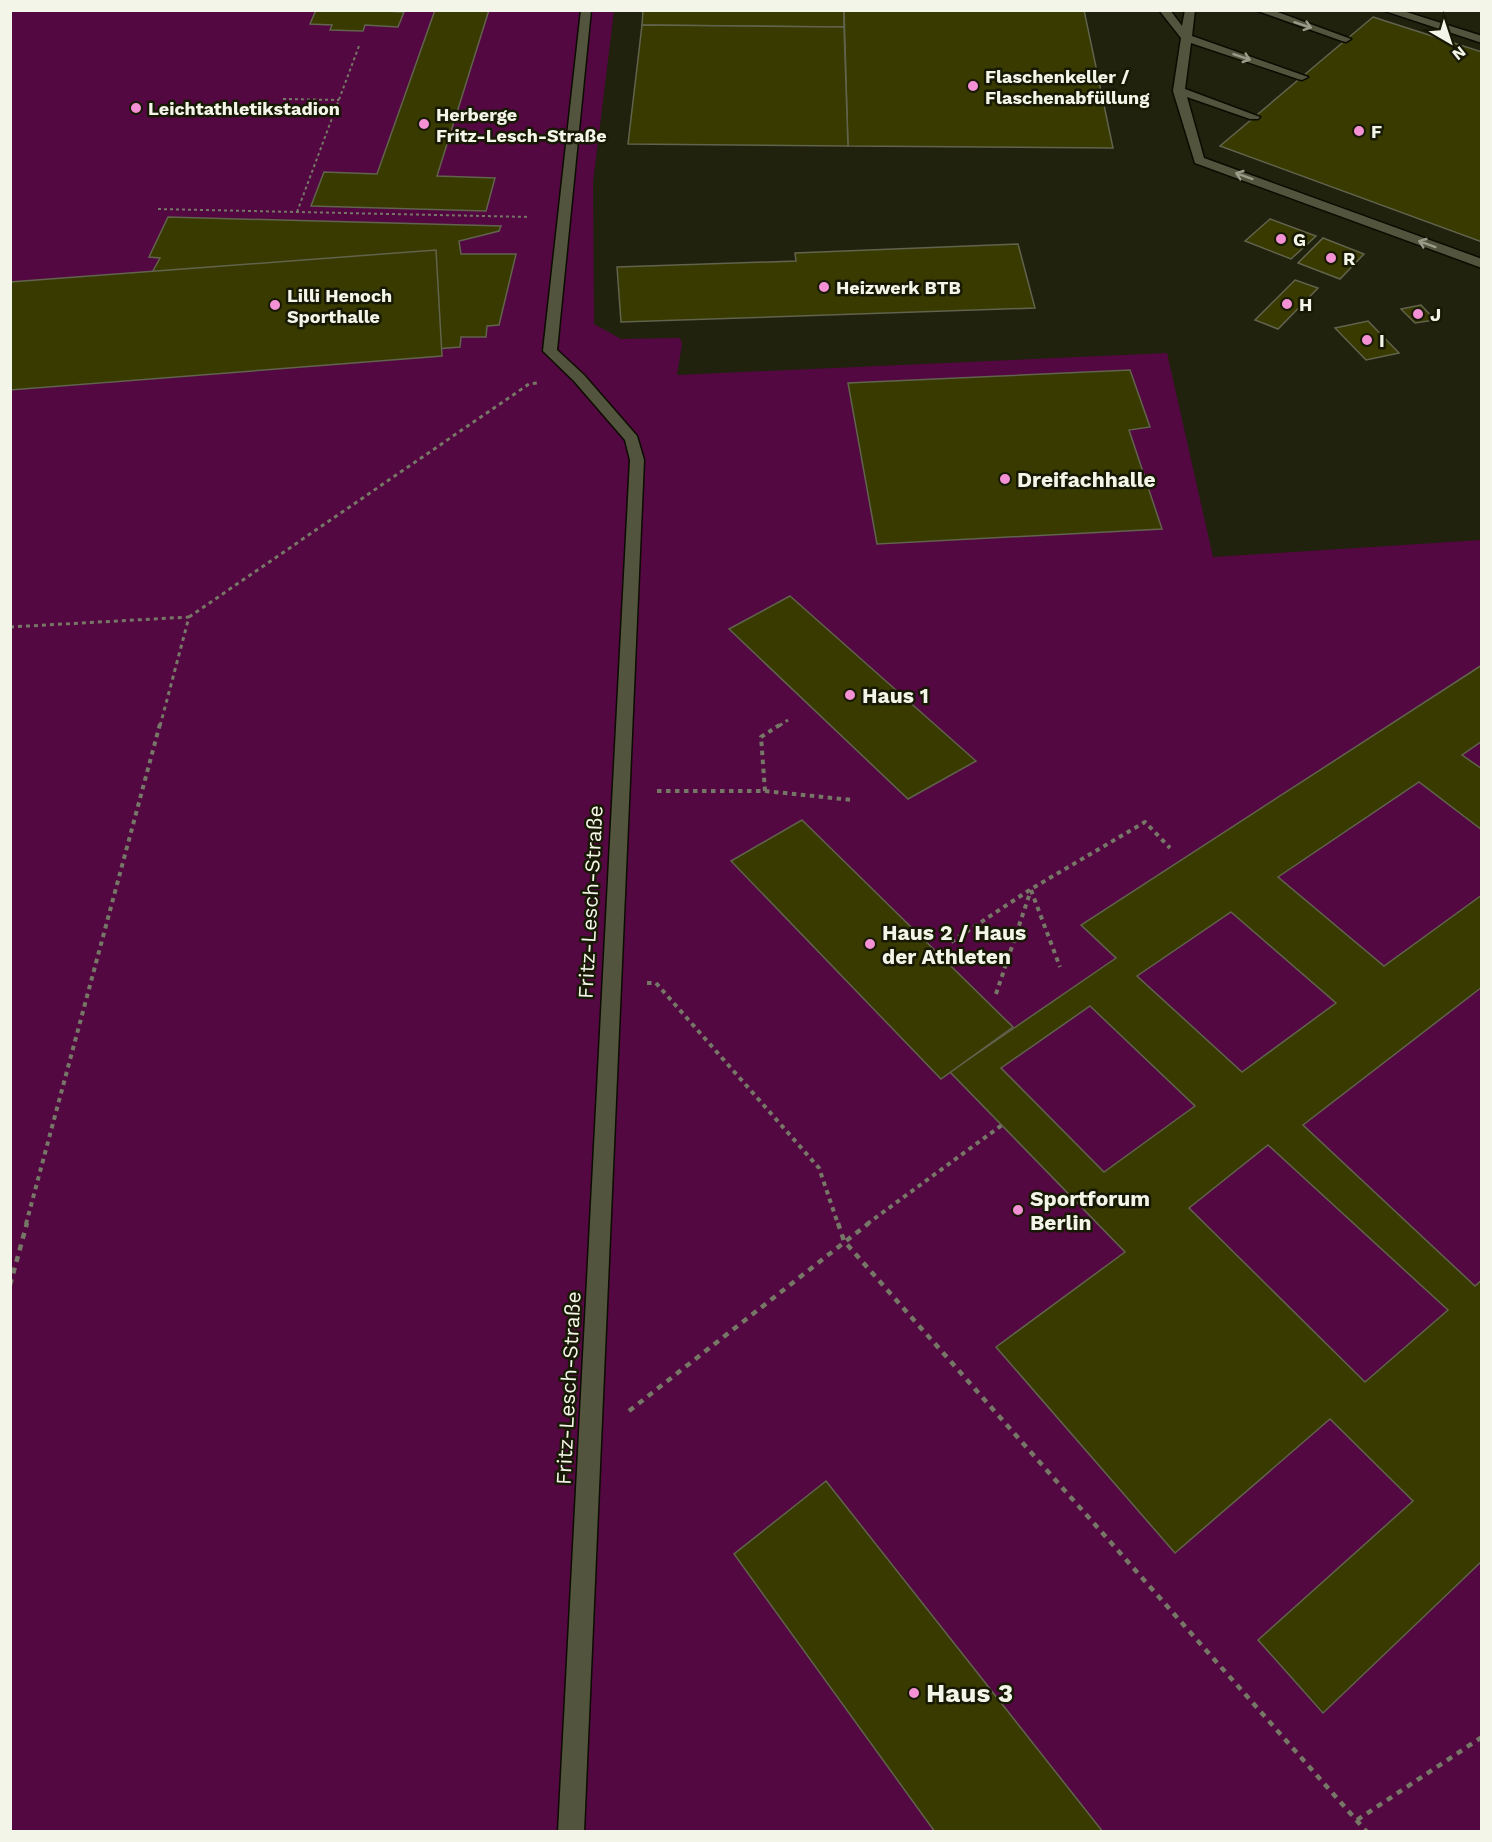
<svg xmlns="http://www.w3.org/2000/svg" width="1492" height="1842" viewBox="0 0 1492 1842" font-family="'Work Sans',sans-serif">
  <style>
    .green { fill: #530841 }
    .building { fill: #383a00; stroke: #61634c; stroke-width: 1.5; fill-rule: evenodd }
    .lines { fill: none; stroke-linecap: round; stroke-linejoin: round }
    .minor-casing { stroke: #0b0b00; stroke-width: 3 }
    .path-far3 { stroke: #767766; stroke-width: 2; stroke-dasharray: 3 3; stroke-linecap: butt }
    .path-far2 { stroke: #767766; stroke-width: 3; stroke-dasharray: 4 4; stroke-linecap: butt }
    .path-far1 { stroke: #767766; stroke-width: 4; stroke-dasharray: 4.5 4.5; stroke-linecap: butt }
    .path { stroke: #767766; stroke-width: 4.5; stroke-dasharray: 6 6; stroke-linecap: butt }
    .minor { fill: #52543e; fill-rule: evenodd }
    .oneway { stroke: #9a9c8a }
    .poi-dot { fill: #f491d4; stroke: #181905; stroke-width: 2 }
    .labels { text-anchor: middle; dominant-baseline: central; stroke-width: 5; stroke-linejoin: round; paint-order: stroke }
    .far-poi-label { font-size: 18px; font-weight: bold; fill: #f3f5e8; stroke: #181905; text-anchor: start }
    .poi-label { font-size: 21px; font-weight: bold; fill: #f3f5e8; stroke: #181905; text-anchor: start }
    .street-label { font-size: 21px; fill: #f3f5e8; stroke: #181905 }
    .near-poi-label { font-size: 26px; font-weight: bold; fill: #f3f5e8; stroke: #181905; text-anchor: start }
  </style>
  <rect width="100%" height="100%" fill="#21220e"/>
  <polygon class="green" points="11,11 614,11 593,182 594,324 621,339 680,338 682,344 677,375 1167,353 1213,557 1481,540 1481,1831 11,1832"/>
  <g class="building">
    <polygon points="316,10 369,10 404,12 398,27 365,25 363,31 330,30 332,25 310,24"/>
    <polygon points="435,10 489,10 437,176 495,178 486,211 311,206 324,172 377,174"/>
    <polygon points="643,10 844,10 844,27 642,25"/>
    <polygon points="844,10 1084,10 1113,148 848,146"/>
    <polygon points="1373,17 1482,52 1482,242 1220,146"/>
    <polygon points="642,25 844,27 848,146 628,144"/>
    <polygon points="168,217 501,226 499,231 459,241 461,254 516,254 499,325 487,326 486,337 461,337 460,347 32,381 50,286 149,278 160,258 149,257"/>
    <polygon points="1270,219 1316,236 1291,259 1245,241"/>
    <polygon points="1323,238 1364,254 1340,279 1298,263"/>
    <polygon points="1018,244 1035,308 621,322 617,267 796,261 795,253"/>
    <polygon points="436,250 442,356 10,390 10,282"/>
    <polygon points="1295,280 1318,288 1278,329 1255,320"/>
    <polygon points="1421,305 1435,320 1415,323 1401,309"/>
    <polygon points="1368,321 1399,353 1366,360 1335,328"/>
    <polygon points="1130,370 1150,427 1129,430 1162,529 877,544 848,383"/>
    <polygon points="790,596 976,761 908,799 729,629"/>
    <path d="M1482 665V741L1462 755 1482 769V830L1419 782 1278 877 1384 966 1482 895V987L1303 1125 1475 1286 1482 1280V1561L1323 1713 1258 1640 1413 1501 1330 1419 1175 1553 996 1347 1125 1252 950 1072 1116 958 1081 925ZM1231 912 1336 1003 1242 1072 1137 976ZM1090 1006 1195 1106 1104 1172 1001 1068ZM1268 1145 1448 1310 1365 1382 1189 1208Z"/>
    <polygon points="802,820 1013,1027 941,1079 731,861"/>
    <polygon points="826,1481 1103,1832 935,1832 734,1554"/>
  </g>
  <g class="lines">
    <defs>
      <g id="minor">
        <polygon points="581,10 591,10 557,350 584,375 637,436 644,460 584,1832 558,1832 630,460 625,440 574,381 543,351"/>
        <polygon points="1159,10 1170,10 1182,26 1185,10 1195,10 1192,36 1308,77 1302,80 1298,79 1191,43 1185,89 1260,117 1258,119 1250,119 1187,97 1204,158 1482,259 1482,268 1195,163 1173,91 1181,38"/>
        <polygon points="1255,10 1272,10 1351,39 1346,42 1342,41"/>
        <polygon points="1382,10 1400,10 1482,36 1482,43"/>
      </g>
    </defs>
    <use href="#minor" class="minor-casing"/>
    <g class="path-far3">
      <polyline points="283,99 339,100"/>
      <polyline points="158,209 530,217"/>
      <polyline points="297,212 359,46"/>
    </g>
    <g class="path-far2">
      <polyline points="189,617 529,384 537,383"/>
      <polyline points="10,627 189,617 160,726"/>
      <polyline points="779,726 788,720"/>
    </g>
    <g class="path-far1">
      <polyline points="657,791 765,791 852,800"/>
      <polyline points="765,791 761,737 781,724"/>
      <polyline points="1031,890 1060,967"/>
      <polyline points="951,942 1031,889 1145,822 1170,848"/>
      <polyline points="647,983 656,983 819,1168 838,1224"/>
      <polyline points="996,994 1031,890"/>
      <polyline points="26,1224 160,724"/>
      <polyline points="867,1224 1002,1125"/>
    </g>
    <g class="path">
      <polyline points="838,1223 844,1241 1367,1832"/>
      <polyline points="10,1285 27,1223"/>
      <polyline points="629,1411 869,1223"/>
      <polyline points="1357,1820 1482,1737"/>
    </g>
    <use href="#minor" class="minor"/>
  </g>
  <defs><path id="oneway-shaft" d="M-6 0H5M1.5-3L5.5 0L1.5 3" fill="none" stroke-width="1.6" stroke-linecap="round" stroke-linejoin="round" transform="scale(1.5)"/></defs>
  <g class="oneway">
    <use href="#oneway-shaft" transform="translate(1303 25) rotate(18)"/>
    <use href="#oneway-shaft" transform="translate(1242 57) rotate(19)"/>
    <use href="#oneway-shaft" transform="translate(1244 176) rotate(-160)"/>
    <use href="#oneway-shaft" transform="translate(1427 244) rotate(-160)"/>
  </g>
  <g class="poi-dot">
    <circle cx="973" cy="86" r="6"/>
    <circle cx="136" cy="108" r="6"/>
    <circle cx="424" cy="124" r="6"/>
    <circle cx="1359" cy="131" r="6"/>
    <circle cx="1281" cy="239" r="6"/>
    <circle cx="1331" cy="258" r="6"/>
    <circle cx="824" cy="287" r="6"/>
    <circle cx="1287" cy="304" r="6"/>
    <circle cx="275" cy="305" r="6"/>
    <circle cx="1418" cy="314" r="6"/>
    <circle cx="1367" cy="340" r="6"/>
    <circle cx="1005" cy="479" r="6"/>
    <circle cx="850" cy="695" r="6"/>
    <circle cx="870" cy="944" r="6"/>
    <circle cx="1018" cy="1210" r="6"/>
    <circle cx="914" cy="1693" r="6"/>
  </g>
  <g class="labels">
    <g class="far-poi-label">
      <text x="985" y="76">Flaschenkeller /<tspan x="985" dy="21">Flaschenabfüllung</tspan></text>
      <text x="148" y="108">Leichtathletikstadion</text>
      <text x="436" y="114">Herberge<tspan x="436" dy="21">Fritz-Lesch-Straße</tspan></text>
      <text x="1371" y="131">F</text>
      <text x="1293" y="239">G</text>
      <text x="1343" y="258">R</text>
      <text x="836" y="287">Heizwerk BTB</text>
      <text x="287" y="295">Lilli Henoch<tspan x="287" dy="21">Sporthalle</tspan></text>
      <text x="1299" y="304">H</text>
      <text x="1430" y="314">J</text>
      <text x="1379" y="340">I</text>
    </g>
    <g class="poi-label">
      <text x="1017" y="479">Dreifachhalle</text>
      <text x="862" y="695">Haus 1</text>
      <text x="882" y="932">Haus 2 / Haus<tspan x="882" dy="24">der Athleten</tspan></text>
      <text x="1030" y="1198">Sportforum<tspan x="1030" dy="24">Berlin</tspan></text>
    </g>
    <g class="street-label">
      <text transform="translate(590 902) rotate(-87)">Fritz-Lesch-Straße</text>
      <text transform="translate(568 1388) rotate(-87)">Fritz-Lesch-Straße</text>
    </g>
    <g class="near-poi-label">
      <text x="926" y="1693">Haus 3</text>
    </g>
  </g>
  <rect width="1492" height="1842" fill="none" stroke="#f3f5e8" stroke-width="24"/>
  <g transform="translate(1450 42) rotate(141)" stroke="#181905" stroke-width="4.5" paint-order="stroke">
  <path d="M0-4.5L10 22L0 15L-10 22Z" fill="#f3f5e8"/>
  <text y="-9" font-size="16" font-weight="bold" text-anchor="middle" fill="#f3f5e8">N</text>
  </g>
</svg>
